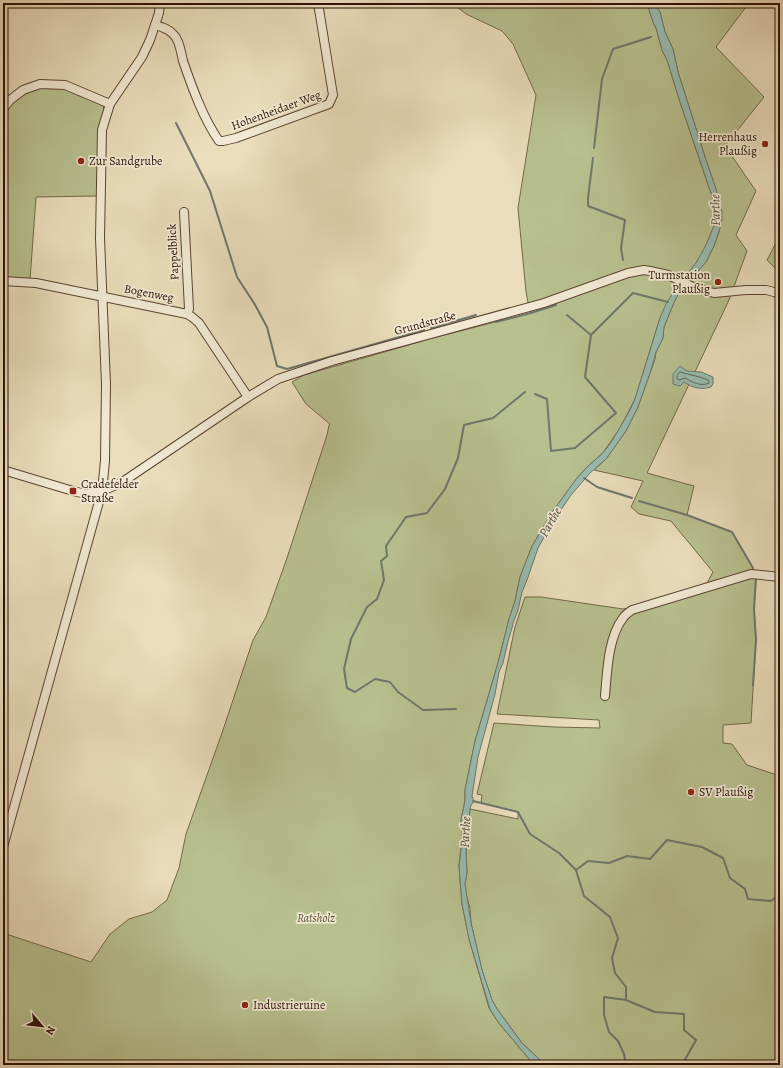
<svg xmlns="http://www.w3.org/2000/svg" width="783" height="1068" viewBox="0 0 783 1068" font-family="Alegreya,serif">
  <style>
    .green { fill: #b8c08f; stroke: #72684a }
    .water { fill: #98bcb0; stroke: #6d776c }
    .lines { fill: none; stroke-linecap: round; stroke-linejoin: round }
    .shore { stroke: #62665a; stroke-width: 1 }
    .stream { stroke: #6d776c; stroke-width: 2 }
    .minor-casing { stroke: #5c4332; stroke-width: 10 }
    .minor { stroke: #f1e9d3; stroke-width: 8 }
    .poi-dot { fill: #8f2418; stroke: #f1e9d3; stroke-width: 1.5 }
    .labels { text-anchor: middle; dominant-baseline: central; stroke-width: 3.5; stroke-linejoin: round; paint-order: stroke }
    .street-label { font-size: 12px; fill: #2d1005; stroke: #f1e9d3 }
    .poi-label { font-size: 12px; fill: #2d1005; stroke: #f1e9d3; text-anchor: start }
    .park-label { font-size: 12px; font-style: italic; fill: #5e4e35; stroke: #f1e9d3 }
    .water-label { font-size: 13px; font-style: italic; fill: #524c41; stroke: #f1e9d3 }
  </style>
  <rect width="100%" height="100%" fill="#eaddbb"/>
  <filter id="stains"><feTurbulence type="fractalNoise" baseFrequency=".005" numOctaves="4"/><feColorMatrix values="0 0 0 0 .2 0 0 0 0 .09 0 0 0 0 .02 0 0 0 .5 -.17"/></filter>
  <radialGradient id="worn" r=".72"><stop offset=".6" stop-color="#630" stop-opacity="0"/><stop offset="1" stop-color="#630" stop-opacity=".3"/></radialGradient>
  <g class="green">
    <polygon points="452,3 647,3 653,22 656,28 662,50 667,60 680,102 716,208 714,226 703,252 696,263 676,288 660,318 635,399 620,428 602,454 589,465 577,478 553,511 532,546 520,577 515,601 509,619 498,663 475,741 465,790 465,799 464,806 461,819 462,840 459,866 462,904 469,939 489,1008 498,1022 534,1065 3,1065 3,933 91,962 110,934 129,919 152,912 167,900 179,868 186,834 222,733 253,640 266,617 287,558 327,435 329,425 330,424 306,404 292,382 304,375 433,338 530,313 526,292 518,208 536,95 513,44 502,31 466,14"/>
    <polygon points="656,3 749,3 716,47 764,97 725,146 756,191 736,235 747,251 729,300 647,473 694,486 687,515 732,532 753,568 756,578 754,609 756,640 751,723 723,725 723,743 732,744 747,765 774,774 780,775 780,1065 542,1065 539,1059 522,1043 497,1009 492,1000 482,970 471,923 470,908 466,894 465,884 467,873 466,849 467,836 470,828 469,819 470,809 518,819 518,812 481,803 482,795 477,794 494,723 554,727 600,728 599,720 497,714 515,627 525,597 541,597 623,609 632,608 706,585 713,572 671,521 639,514 631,507 643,481 594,470 606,459 626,431 638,407 655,359 656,352 663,338 664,327 675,300 679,293 690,280 706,262 714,246 719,232 722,219 720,205 716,189 706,160 678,72 673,49 665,32 660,12 656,6"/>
    <polygon points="59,86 103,104 104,111 99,131 97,196 36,197 30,280 3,278 3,115 13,102 22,95 38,87"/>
    <polygon points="780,235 780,270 778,271 767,260"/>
  </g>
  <g class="water">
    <polygon points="647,3 656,3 656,6 660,12 665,32 673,49 678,72 706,160 716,189 722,212 721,225 714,246 706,262 690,280 679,293 675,300 664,327 663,338 656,352 651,370 638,407 626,431 606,459 590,473 571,495 550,526 538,548 527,580 522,592 518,610 513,623 512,628 508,641 503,663 499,672 495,694 478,757 472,796 474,802 471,805 470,809 469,819 470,828 467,836 466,849 467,873 465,884 471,923 482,970 492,1000 497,1009 522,1043 539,1059 542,1065 534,1065 498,1022 490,1009 469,939 462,904 459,866 462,840 461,819 464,806 465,799 465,790 475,741 498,663 509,619 515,601 520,577 532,546 553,511 577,478 589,465 602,454 610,444 618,431 630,410 635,399 660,318 666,304 676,288 696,263 706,245 714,226 716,212 715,205 680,102 667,60 662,50 656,28 653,22"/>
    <path d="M680 366 687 371 701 372 713 377V384L711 387C702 390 692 388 684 382L680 386 673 384V374Z"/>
  </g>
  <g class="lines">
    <path class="shore" d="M680 372C689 375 699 376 708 380L709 383C701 387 692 382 685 378L679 380 677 379V376Z"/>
    <g class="stream">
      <polyline points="176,123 210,191 237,277 254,303 267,327 277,366 287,369 424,330"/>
      <polyline points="594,148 602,79 613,49 651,37"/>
      <polyline points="593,158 588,198 588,206 625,220 621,248 623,260"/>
      <polyline points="567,315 591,335"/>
      <polyline points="496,322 531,313 556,305"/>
      <polyline points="431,328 476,315"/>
      <polyline points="535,394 547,399 551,451 575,448 616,413 585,377 591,335 633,293 668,302"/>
      <polyline points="584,478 597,487 632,498"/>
      <polyline points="639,501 687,515 732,532 753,568"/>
      <polyline points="753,685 756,640 754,609 756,578"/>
      <polyline points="456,709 423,710 398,692 390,682 375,679 355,692 347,688 344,669 351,639 367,607 377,599 384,580 381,561 387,556 386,546 406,517 427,513 445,489 458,458 464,425 493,418 525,392"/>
      <polyline points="473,801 518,812 530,834 559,853 576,870 588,861 609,863 627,856 650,859 667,840 702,847 723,858 730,878 745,889 748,899 771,901 780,894"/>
      <polyline points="576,870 584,896 610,917 618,938 612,958 615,973 626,987 626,1000 655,1012 684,1014 684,1030 696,1040 682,1065"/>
      <polyline points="626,1065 624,1054 618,1041 609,1032 604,1015 604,997 626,1000"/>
    </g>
    <defs>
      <g id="minor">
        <path d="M155 25C162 27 169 29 174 35 180 41 181 53 183 61 192 87 203 118 219 141H223L236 138 329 104 333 95 318 3"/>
        <polyline points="3,109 10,100 23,90 40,84 65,85 110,104"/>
        <polyline points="184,212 189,309 187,314"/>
        <polyline points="3,281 36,283 187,314 192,317 199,323 248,397"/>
        <polyline points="3,470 73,491 86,494 102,491 121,483 248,397 278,379 332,361 544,303 628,273 644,270 650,271 668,275 695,288 714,293 746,290 766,290 774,292 780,294"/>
        <path d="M605 696C607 673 608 637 623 618 625 615 629 612 632 610L751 574 780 577"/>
        <polyline points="3,847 102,491 105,461 106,384 100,238 102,130 110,104 142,57 150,40 159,13 160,3"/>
      </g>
    </defs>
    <use href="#minor" class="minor-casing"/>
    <use href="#minor" class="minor"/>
  </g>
  <g class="poi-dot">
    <circle cx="765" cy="144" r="4"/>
    <circle cx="81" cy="161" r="4"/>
    <circle cx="718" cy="282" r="4"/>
    <rect x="69" y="487" width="8" height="8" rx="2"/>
    <circle cx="691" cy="792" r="4"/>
    <circle cx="245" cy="1005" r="4"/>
  </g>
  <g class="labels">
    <g class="street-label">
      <text transform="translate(276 110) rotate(-20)">Hohenheidaer Weg</text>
      <text transform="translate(173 252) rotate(-93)">Pappelblick</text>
      <text transform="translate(149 293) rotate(11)">Bogenweg</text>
      <text transform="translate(425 323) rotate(-15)">Grundstraße</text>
    </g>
    <g class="poi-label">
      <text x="757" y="137" text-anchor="end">Herrenhaus<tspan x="757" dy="14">Plaußig</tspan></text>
      <text x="89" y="161">Zur Sandgrube</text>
      <text x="710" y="275" text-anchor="end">Turmstation<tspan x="710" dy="14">Plaußig</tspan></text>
      <text x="81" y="484">Cradefelder<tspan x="81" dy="14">Straße</tspan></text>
      <text x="699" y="792">SV Plaußig</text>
      <text x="253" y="1005">Industrieruine</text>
    </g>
    <g class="park-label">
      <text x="316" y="918">Ratsholz</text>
    </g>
    <g class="water-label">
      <text transform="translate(715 210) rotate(-91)">Parthe</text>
      <text transform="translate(550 522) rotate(-60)">Parthe</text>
      <text transform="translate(465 832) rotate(-87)">Parthe</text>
    </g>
  </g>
  <rect width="783" height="1068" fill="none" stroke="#eaddbb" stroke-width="16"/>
  <rect x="4" y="4" width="775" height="1060" fill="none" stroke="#2d1005" stroke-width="2"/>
  <rect x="8" y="8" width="767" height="1052" fill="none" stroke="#2d1005"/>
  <g transform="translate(42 1026) rotate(118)" stroke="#f1e9d3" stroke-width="3" paint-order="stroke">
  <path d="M0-3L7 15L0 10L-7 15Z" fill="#2d1005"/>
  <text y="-6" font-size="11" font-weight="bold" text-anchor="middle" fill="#2d1005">N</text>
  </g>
  <rect width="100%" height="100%" filter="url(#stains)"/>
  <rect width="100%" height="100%" fill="url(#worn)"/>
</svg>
